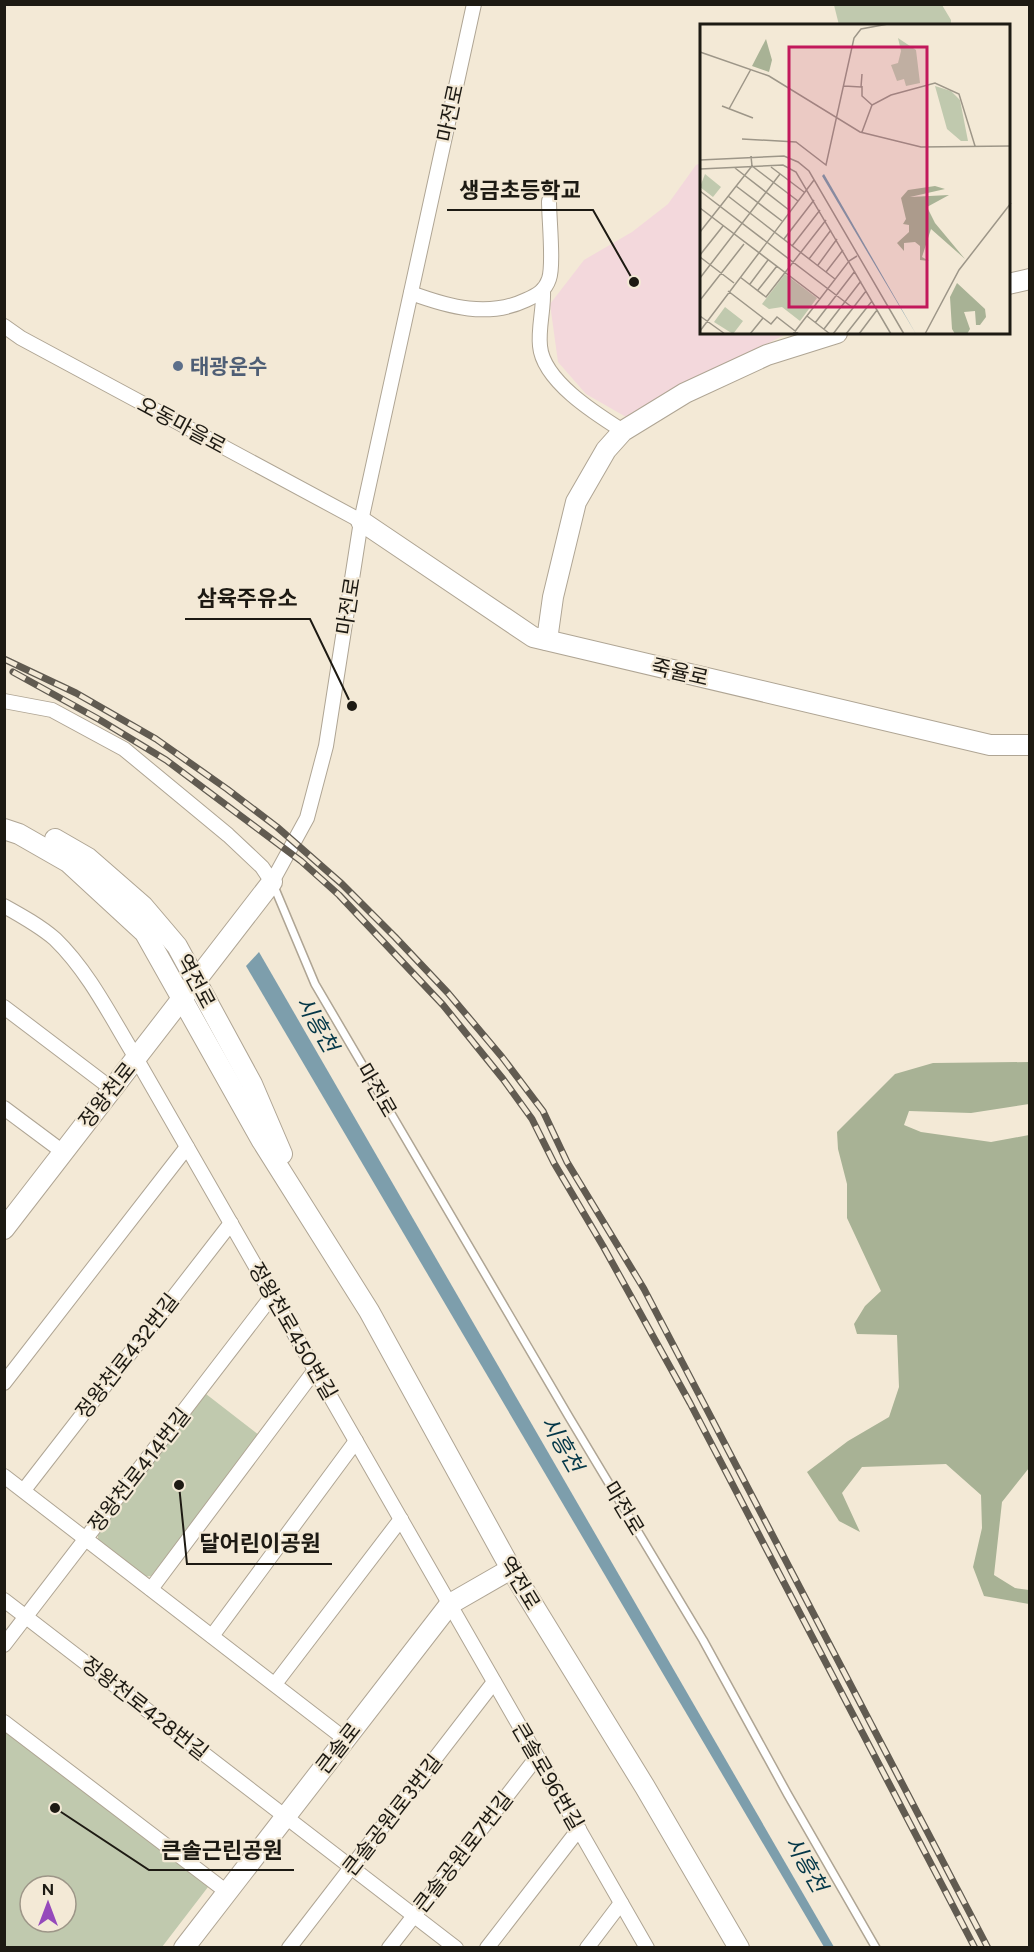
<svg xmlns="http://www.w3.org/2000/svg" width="1034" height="1952" viewBox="0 0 1034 1952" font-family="Figtree,'Noto Sans KR',sans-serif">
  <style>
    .education { fill: #f3d8dc }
    .green { fill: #c0c9ae; fill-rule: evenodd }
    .forest { fill: #a8b295 }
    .water { fill: #7d9eac }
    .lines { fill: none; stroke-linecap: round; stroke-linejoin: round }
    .lane-casing { stroke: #afa594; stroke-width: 10 }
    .street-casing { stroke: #afa594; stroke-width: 16 }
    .secondary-casing { stroke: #afa594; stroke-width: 22 }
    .lane { stroke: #fff; stroke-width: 7 }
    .street { stroke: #fff; stroke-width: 14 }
    .secondary { stroke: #fff; stroke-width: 20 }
    .rail-casing { stroke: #615b51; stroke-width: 7 }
    .rail { stroke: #f3e9d6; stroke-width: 4.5; stroke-dasharray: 14; stroke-linecap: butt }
    .service-dot { fill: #5c6f8a; stroke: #f3e9d6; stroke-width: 2 }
    .labels { text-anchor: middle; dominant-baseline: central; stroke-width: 4.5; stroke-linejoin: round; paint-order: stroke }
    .street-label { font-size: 21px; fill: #1d1a13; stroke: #f3e9d6 }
    .service-label { font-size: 21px; font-weight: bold; fill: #4e5e75; stroke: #f3e9d6; text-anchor: start }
    .water-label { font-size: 22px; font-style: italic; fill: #023647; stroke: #f3e9d6 }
    .inset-road { fill: none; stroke: #9d9688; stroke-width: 1.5 }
    .view { fill: #c2185b; fill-opacity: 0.15; stroke: #c2185b; stroke-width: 3 }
    .inset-edge { fill: none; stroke: #1d1a13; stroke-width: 3 }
    .leader { fill: none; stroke: #1d1a13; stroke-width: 2 }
    .callout-dot { fill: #1d1a13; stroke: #f3e9d6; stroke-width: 2 }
    .callout-label { font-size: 22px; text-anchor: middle; font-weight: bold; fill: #1d1a13; stroke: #f3e9d6; stroke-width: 4.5; stroke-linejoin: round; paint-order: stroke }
  </style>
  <rect width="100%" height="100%" fill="#f3e9d6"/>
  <polygon class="education" points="701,163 701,333 788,333 626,417 586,394 558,362 550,304 584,260 632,232 668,204 696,165"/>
  <g class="green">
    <polygon points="834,5 942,5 951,20 951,25 839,25"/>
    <polygon points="206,1394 259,1435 151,1576 143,1577 98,1544 98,1535"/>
    <path d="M4 1729 208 1887 162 1947H5ZM30 1886H66V1922H30Z"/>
  </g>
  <polygon class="forest" points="1029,1062 1029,1104 971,1113 909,1111 904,1125 921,1132 991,1142 1029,1135 1029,1468 1002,1502 994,1575 1015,1588 1029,1590 1029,1604 984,1596 973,1567 982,1528 981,1495 946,1464 862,1467 842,1493 860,1532 839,1521 807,1472 848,1441 889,1417 899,1387 897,1335 857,1334 854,1324 865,1306 881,1291 847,1218 847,1184 838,1149 837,1132 895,1074 933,1063"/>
  <polygon class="water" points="259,952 834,1947 824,1947 246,966"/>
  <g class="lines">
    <defs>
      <polyline id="lane" points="273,884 315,984 569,1417 703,1640 788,1795 876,1948"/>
      <g id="street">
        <path d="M543 290C544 309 538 328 540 346 543 381 596 414 623 431"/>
        <path d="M411 293C449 307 488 318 526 300 537 295 545 291 549 279 554 265 549 219 549 201"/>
        <polyline points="4,326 21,338 361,521"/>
        <polyline points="4,701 52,710 124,749 228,835 262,867 272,882 307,818 326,746 361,521 474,4"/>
        <path d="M4 906C22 916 40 926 55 939 89 972 111 1017 136 1058L647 1948"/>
        <polyline points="4,1007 112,1089"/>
        <polyline points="4,1108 63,1152"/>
        <polyline points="4,1383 187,1147"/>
        <polyline points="4,1476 345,1739"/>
        <polyline points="24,1490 231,1223"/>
        <polyline points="151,1589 315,1370"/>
        <polyline points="4,1600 456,1948"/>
        <polyline points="212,1636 356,1441"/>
        <polyline points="4,1645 272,1296"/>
        <polyline points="275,1684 401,1519"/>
        <polyline points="4,1722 227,1892"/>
        <polyline points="289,1948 494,1682"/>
        <polyline points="389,1948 537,1757"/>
        <polyline points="487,1948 579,1829"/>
        <polyline points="587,1948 621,1903"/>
      </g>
      <g id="secondary">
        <polyline points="1008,284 1030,279"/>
        <polyline points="361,521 533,637 990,745 1030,745"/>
        <polyline points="547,640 553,597 576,502 606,450 623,431 685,393 767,355 837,333"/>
        <polyline points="4,829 19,834 68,862 145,933 262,1141 369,1311 511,1569 645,1787 739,1948"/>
        <polyline points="55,839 88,858 143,906 177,946 252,1084 282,1154"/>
        <polyline points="4,1229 272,882"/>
        <polyline points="184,1948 450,1604 511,1569"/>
      </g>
    </defs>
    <use href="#lane" class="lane-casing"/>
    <use href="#street" class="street-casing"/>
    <use href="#secondary" class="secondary-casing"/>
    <use href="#lane" class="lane"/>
    <use href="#street" class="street"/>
    <use href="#secondary" class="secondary"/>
    <defs>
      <g id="rail">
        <polyline points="4,659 76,693 156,739 227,789 277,827 342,884 395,937 448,993 502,1057 543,1111 567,1162 644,1289 988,1948"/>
        <polyline points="13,672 100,720 166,760 301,861 339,895 443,1005 503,1079 532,1119 554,1163 603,1246 690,1403 975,1948"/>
      </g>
    </defs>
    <use href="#rail" class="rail-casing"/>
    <use href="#rail" class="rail"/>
  </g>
  <circle class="service-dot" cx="178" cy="366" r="6"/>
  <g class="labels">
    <g class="street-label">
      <text transform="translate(450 113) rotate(-78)">마전로</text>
      <text transform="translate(182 425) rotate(28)">오동마을로</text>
      <text transform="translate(348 606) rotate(-81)">마전로</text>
      <text transform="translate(680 672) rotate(13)">죽율로</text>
      <text transform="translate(196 981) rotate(62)">역전로</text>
      <text transform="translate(377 1090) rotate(60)">마전로</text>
      <text transform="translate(107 1095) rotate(-52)">정왕천로</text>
      <text transform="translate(293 1331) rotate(60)">정왕천로450번길</text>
      <text transform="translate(127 1356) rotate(-52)">정왕천로432번길</text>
      <text transform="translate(139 1470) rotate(-52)">정왕천로414번길</text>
      <text transform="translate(624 1508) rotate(59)">마전로</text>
      <text transform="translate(520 1583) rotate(59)">역전로</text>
      <text transform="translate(145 1708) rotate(38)">정왕천로428번길</text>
      <text transform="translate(338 1748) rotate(-52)">큰솔로</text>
      <text transform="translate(548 1776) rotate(60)">큰솔로96번길</text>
      <text transform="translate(392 1815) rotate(-52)">큰솔공원로3번길</text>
      <text transform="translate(463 1852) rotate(-52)">큰솔공원로7번길</text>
    </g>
    <g class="service-label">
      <text x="190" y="366">태광운수</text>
    </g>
    <g class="water-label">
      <text transform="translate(317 1024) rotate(60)">시흥천</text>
      <text transform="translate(562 1444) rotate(60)">시흥천</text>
      <text transform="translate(806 1864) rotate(60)">시흥천</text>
    </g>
  </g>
  <g transform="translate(700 24)">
    <rect width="310" height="310" fill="#f3e9d6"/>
    <path d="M198 14 216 26 220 59 206 62 204 55 197 57 191 41 198 39 201 27ZM235 62 251 67 260 76 268 117H261L247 105ZM5 150 21 163 13 173 0 163ZM85 250 117 274 100 297 82 283 69 285 62 280ZM25 283 43 297 33 310 14 298Z" fill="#c0c9ae"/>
    <path d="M66 15 72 36 69 48 52 42ZM235 162 245 165 210 173 249 171 227 183 235 199 265 235 231 205 222 233 229 237 220 236V222L215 218 204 219V227L197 219 209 208V201L203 200 206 195 201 174 208 166ZM257 259 285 285 286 293 280 301H276L275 287 264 288 270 305 267 310H255L252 305 250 273Z" fill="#a8b295"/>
    <path d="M124 150 216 310 122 152Z" fill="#7d9eac"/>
    <path class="inset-road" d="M0 28 69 52 160 108 221 123 311 122M144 62 161 63 162 50M162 62V72L172 81M22 82 53 94M29 85 51 45M162 108 172 81 191 71 235 59 259 70 275 122M42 115 96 118 126 141 154 14 161 5 188 0M0 136 84 132 98 138 109 147 204 310M52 142 98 177M71 143 104 168M35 144 89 186M0 145 83 141 96 148 191 310M36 162 82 197M0 167 153 284M28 172 135 255M0 184 120 275M0 208 52 142 51 132M84 215 114 176M92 222 120 186M0 231 23 202M0 233 34 259M109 235 131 206M118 241 137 215M126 248 143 226M40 253 66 273 126 196M0 254 80 150M50 260 68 236M58 266 77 242M28 267 71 300 77 293 99 310M1 275 44 220M0 292 25 310M107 292 130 310M115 299 155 247M124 305 161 257M0 307 114 156M50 310 63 294M93 310 149 237 157 232M133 310 166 267M146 310 172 277M159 310 177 286M225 310 259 246 311 179"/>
    <path class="view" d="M89 23H227V283H89Z"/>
    <rect width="310" height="310" class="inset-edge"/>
  </g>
  <path class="leader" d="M634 282L593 210H447M352 706L310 619H185M179 1485L187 1564H332M55 1808L149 1870H294"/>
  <g class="callout-dot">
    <circle cx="634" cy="282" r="6"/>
    <circle cx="352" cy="706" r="6"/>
    <circle cx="179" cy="1485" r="6"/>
    <circle cx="55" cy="1808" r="6"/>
  </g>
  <g class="callout-label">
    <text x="520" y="198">생금초등학교</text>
    <text x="247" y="606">삼육주유소</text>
    <text x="260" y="1551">달어린이공원</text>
    <text x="222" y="1858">큰솔근린공원</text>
  </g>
  <rect width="1034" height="1952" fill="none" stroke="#1d1a13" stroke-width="12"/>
  <g transform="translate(48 1904)"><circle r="28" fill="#f3e9d6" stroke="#9d9688" stroke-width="1.5"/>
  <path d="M0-4.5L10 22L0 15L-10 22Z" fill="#9549bb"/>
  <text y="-9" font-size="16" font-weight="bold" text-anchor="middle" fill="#1d1a13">N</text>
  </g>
</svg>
